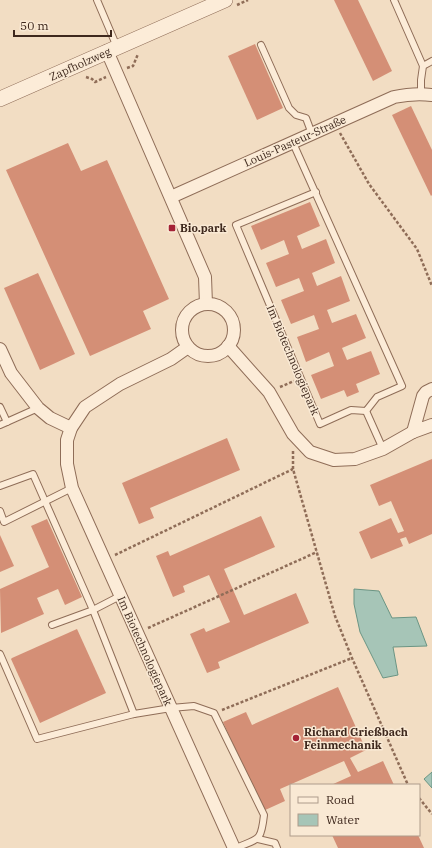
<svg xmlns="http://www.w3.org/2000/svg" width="432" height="848" viewBox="0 0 432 848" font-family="'IBM Plex Serif',serif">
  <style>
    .water { fill: #a6c5b7; stroke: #6b9584 }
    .building { fill: #d48f76 }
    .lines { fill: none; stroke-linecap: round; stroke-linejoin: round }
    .service-casing { stroke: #8f6d58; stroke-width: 8 }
    .minor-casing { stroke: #8f6d58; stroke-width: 14 }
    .tertiary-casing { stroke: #8f6d58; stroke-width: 16 }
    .path { stroke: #8f6d58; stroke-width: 2.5; stroke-dasharray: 3 2; stroke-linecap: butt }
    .service { stroke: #fcecd8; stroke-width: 6 }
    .minor { stroke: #fcecd8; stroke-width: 12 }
    .tertiary { stroke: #fcecd8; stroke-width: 15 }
    .poi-dot { fill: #a42236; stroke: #f9e9d4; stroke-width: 1.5 }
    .labels { text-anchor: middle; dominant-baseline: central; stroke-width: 3; stroke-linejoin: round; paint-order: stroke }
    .street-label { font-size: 11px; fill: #3e281d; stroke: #f9e9d4 }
    .poi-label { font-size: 11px; font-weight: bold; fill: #3e281d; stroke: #f9e9d4; text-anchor: start }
  </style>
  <rect width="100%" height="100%" fill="#f2ddc3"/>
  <g class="water">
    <polygon points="354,589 379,591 392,618 416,617 427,646 393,647 398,675 383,678 360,632 354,604"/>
    <polygon points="432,772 432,788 424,779"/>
  </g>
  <g class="building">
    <polygon points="334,0 358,0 392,71 373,81"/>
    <polygon points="255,44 283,108 257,120 228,56"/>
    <polygon points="411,106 432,150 432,195 431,196 392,115"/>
    <polygon points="68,143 81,171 107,160 169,299 143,311 151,329 90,356 6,170"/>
    <polygon points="310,202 320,226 297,236 302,249 326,239 335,263 312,273 317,286 341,276 350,301 327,310 332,323 356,314 366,338 342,348 347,360 371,351 380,374 356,384 359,392 347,397 344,390 321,399 311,375 334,366 329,352 306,362 297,337 319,329 314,315 291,324 281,300 304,291 299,278 276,287 266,263 289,254 284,240 261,250 251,226"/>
    <polygon points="38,273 75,354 40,370 4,288"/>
    <polygon points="227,438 240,470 150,508 154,518 139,524 122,483"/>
    <polygon points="432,459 432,534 409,544 406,537 400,539 403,546 371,559 359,532 391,518 398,533 404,531 391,501 379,506 370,485"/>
    <polygon points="261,516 275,547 224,569 244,615 296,593 309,623 218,662 220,668 207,673 190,634 204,628 206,632 230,622 209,575 183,586 185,592 173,597 156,556 168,551 170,556"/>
    <polygon points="47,519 82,597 65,605 58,589 37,598 44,614 1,633 0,589 49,567 31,526"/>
    <polygon points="0,535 14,566 0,572"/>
    <polygon points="77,629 106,693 40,723 11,659 12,658"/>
    <polygon points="338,687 366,750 350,758 358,772 383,761 394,785 331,785 351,776 344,761 280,789 285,801 263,811 223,722 246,712 252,725"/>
    <polygon points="332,835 418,835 424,848 338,848"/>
  </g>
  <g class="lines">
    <defs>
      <g id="service">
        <polyline points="97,0 117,47"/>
        <polyline points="394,0 423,66"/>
        <polyline points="261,45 289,108 296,115 306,118 312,134"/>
        <polyline points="421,93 421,80 423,66 432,61"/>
        <polyline points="293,143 402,386 377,397 366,411 351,410 320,424 236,225 316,192"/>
        <polyline points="0,407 7,422"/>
        <polyline points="366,411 383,449"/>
        <polyline points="0,425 38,408"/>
        <polyline points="0,486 33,474 93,610 134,714"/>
        <polyline points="0,511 4,522 72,488"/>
        <polyline points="52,625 93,610 120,596"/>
        <path d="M0 654 37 739 134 714 171 708 194 706 214 713 264 815C261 842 259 838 236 848"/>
        <polyline points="258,839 275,843 277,848"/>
      </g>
      <g id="minor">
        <polyline points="107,51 205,277 206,304"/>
        <path d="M171 197 394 97C408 94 418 93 432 95"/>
        <circle cx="208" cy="330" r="26"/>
        <polyline points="228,346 269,392 293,434 310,452 334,460 355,459 383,449 413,432"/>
        <polyline points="188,347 171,359 120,384 85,407 71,428 67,440 67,464 72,488 234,848"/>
        <polyline points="0,349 11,373 38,408 50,418 71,428"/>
        <polyline points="432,389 426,392 423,396 413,432 432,425"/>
      </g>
      <polyline id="tertiary" points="0,99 225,0"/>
    </defs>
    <use href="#service" class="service-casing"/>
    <use href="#minor" class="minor-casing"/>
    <use href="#tertiary" class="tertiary-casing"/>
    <g class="path">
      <polyline points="237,5 248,0"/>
      <polyline points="127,68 133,66 138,54"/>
      <polyline points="86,77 92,79 95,82 106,77"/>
      <polyline points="340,133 369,184 417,249 432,286"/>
      <polyline points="280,387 294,381"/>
      <polyline points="293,451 293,469 335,616 352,658 408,785"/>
      <polyline points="115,555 293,469"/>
      <polyline points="148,628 317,552"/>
      <polyline points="222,710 352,658"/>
      <polyline points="419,798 432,814"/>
    </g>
    <use href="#service" class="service"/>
    <use href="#minor" class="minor"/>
    <use href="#tertiary" class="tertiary"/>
  </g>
  <g class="poi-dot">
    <rect x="168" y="224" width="8" height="8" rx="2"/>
    <circle cx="296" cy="738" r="4"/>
  </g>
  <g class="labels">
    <g class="street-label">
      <text transform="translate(80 64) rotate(-24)">Zapfholzweg</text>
      <text transform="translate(295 141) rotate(-24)">Louis-Pasteur-Straße</text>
      <text transform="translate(293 360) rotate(67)">Im Biotechnologiepark</text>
      <text transform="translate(145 651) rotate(66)">Im Biotechnologiepark</text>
    </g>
    <g class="poi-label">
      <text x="180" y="228">Bio.park</text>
      <text x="304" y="732">Richard Grießbach<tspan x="304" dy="13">Feinmechanik</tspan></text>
    </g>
  </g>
  <rect x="290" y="784" width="130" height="52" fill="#f9e9d4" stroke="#ae9c8b"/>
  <rect x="298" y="797" width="20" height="6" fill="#fcecd8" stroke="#ae9c8b"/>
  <text x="326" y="804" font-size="12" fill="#3e281d">Road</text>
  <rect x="298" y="814" width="20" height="12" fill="#a6c5b7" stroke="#ae9c8b"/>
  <text x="326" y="824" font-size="12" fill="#3e281d">Water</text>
  <path d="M14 30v6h97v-6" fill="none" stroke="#3e281d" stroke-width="2"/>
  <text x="20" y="30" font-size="12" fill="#3e281d" stroke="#f9e9d4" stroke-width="3" paint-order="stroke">50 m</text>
</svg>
